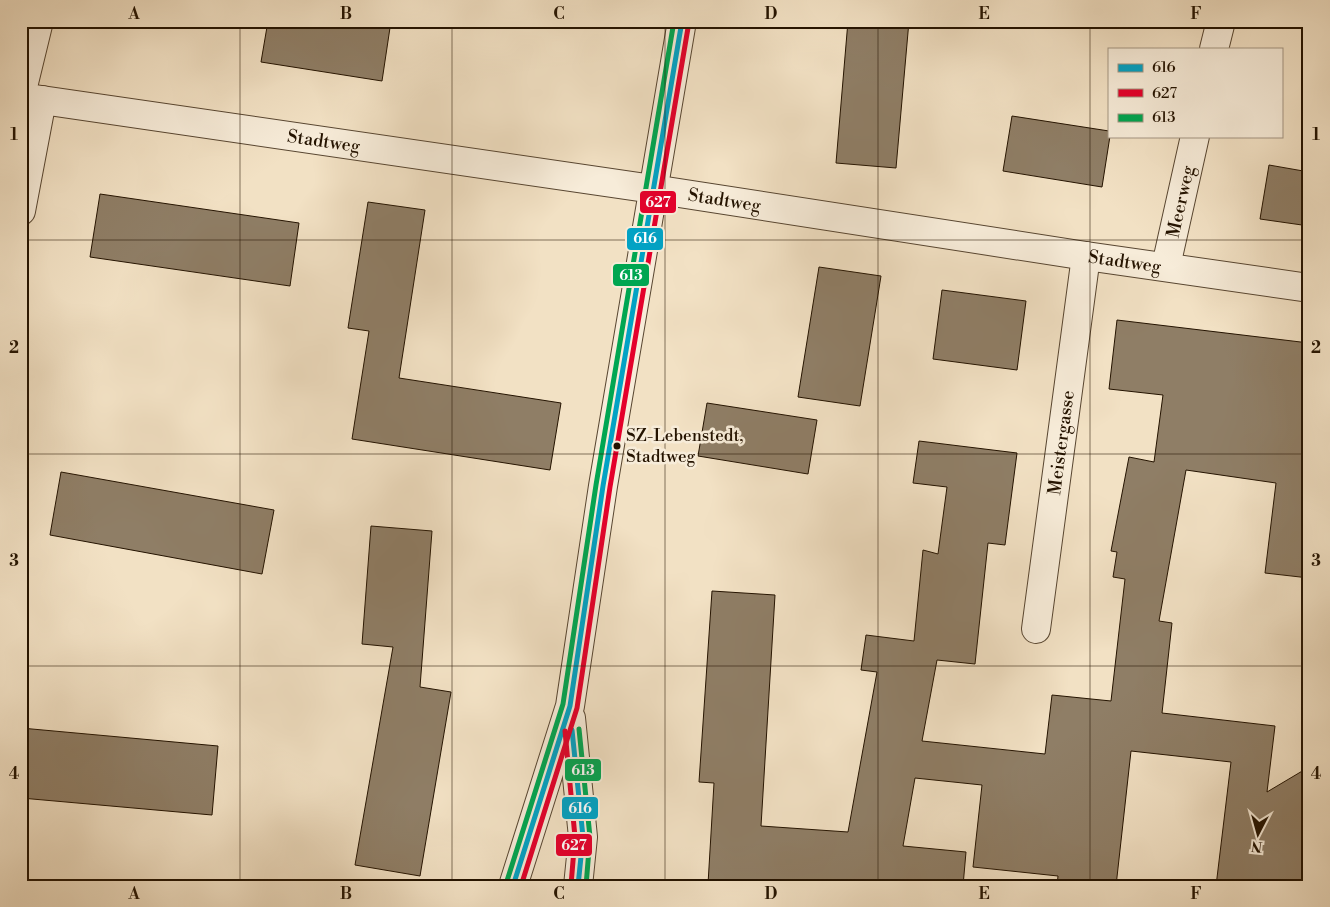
<svg xmlns="http://www.w3.org/2000/svg" width="1330" height="907" viewBox="0 0 1330 907" font-family="'Libre Bodoni',serif">
  <style>
    .building { fill: #8f7e66; stroke: #241300 }
    .lines { fill: none; stroke-linecap: round; stroke-linejoin: round }
    .minor-casing { stroke: #584631; stroke-width: 30 }
    .minor { stroke: #f7ecd9; stroke-width: 28 }
    .bus-1-casing { stroke: #f7ecd9; stroke-width: 9 }
    .bus-2-casing { stroke: #f7ecd9; stroke-width: 9 }
    .bus-3-casing { stroke: #f7ecd9; stroke-width: 9 }
    .bus-1 { stroke: #02a2c4; stroke-width: 5 }
    .bus-2 { stroke: #e4002b; stroke-width: 5 }
    .bus-3 { stroke: #00a651; stroke-width: 5 }
    .grid { fill: none; stroke: #241300; stroke-width: 1; stroke-opacity: 0.55 }
    .bus-dot { fill: #241300; stroke: #f7ecd9; stroke-width: 2 }
    .labels { text-anchor: middle; dominant-baseline: central; stroke-width: 5; stroke-linejoin: round; paint-order: stroke }
    .bus-label { font-size: 17px; fill: #241300; stroke: #f7ecd9; text-anchor: start }
    .street-label { font-size: 18px; fill: #241300; stroke: #f7ecd9 }
    .line-badge { stroke: #f7ecd9; stroke-width: 2 }
    .badge-label { font-size: 14px; text-anchor: middle; font-weight: bold; fill: #fff }
    .neatline { fill: none; stroke: #241300; stroke-width: 2 }
    .grid-label { font-size: 16px; text-anchor: middle; font-weight: bold; fill: #241300 }
  </style>
  <rect width="100%" height="100%" fill="#f2e1c4"/>
  <filter id="stains"><feTurbulence type="fractalNoise" baseFrequency=".004" numOctaves="4"/><feColorMatrix values="0 0 0 0 .2 0 0 0 0 .09 0 0 0 0 .02 0 0 0 .5 -.17"/></filter>
  <radialGradient id="worn" r=".72"><stop offset=".6" stop-color="#630" stop-opacity="0"/><stop offset="1" stop-color="#630" stop-opacity=".3"/></radialGradient>
  <g class="building">
    <polygon points="268,21 391,21 382,81 261,62"/>
    <polygon points="848,21 909,21 896,168 836,163"/>
    <polygon points="1012,116 1109,131 1110,136 1102,187 1003,171"/>
    <polygon points="1269,165 1309,172 1309,226 1260,219"/>
    <polygon points="100,194 299,223 290,286 90,257"/>
    <polygon points="368,202 425,210 399,378 561,403 550,470 352,439 369,331 348,328"/>
    <polygon points="819,267 881,276 860,406 798,397"/>
    <polygon points="942,290 1026,301 1017,370 933,359"/>
    <polygon points="1117,320 1309,343 1309,578 1265,573 1276,483 1186,470 1159,621 1172,623 1162,713 1275,726 1267,792 1309,767 1309,886 1255,881 1254,886 1216,886 1231,762 1131,751 1116,886 1057,886 1058,876 973,867 982,785 915,778 903,846 966,852 963,886 708,884 714,783 699,782 712,591 775,595 761,826 848,832 877,672 861,670 866,635 914,641 923,550 938,554 947,487 913,483 919,441 1017,453 1005,545 988,543 975,664 937,660 922,741 1045,754 1052,695 1111,701 1125,579 1113,577 1117,552 1111,551 1129,457 1154,462 1163,395 1109,389"/>
    <polygon points="707,403 817,420 808,474 698,456"/>
    <polygon points="61,472 274,510 262,574 50,535"/>
    <polygon points="371,526 432,531 420,687 451,692 420,876 355,865 393,647 362,644"/>
    <polygon points="21,728 218,746 212,815 21,798"/>
  </g>
  <g class="lines">
    <defs>
      <g id="minor">
        <polyline points="1214,49 1221,21"/>
        <polyline points="21,95 39,21"/>
        <path id="s1" d="M21 97 653 189 1086 256 1309 288"/>
        <polyline points="21,211 42,100"/>
        <path id="s2" d="M1166 266 1195 136"/>
        <path id="s3" d="M1036 629 1086 256"/>
        <polyline points="571,718 583,837 578,886"/>
        <polyline points="513,886 570,706 603,486 682,21"/>
      </g>
    </defs>
    <use href="#minor" class="minor-casing"/>
    <use href="#minor" class="minor"/>
    <defs>
      <g id="bus-1">
        <polyline points="572,730 583,837 578,886"/>
        <polyline points="513,886 570,706 603,486 682,21"/>
      </g>
      <g id="bus-2">
        <polyline points="565,731 575,837 571,885"/>
        <polyline points="521,886 577,708 610,487 689,22"/>
      </g>
      <g id="bus-3">
        <polyline points="579,729 590,837 586,886"/>
        <polyline points="506,884 563,704 596,485 674,21"/>
      </g>
    </defs>
    <use href="#bus-1" class="bus-1-casing"/>
    <use href="#bus-2" class="bus-2-casing"/>
    <use href="#bus-3" class="bus-3-casing"/>
    <use href="#bus-1" class="bus-1"/>
    <use href="#bus-2" class="bus-2"/>
    <use href="#bus-3" class="bus-3"/>
  </g>
  <path class="grid" d="M240 21V886M452 21V886M665 21V886M878 21V886M1090 21V886M21 240H1309M21 454H1309M21 666H1309"/>
  <circle class="bus-dot" cx="617" cy="446" r="4.5"/>
  <g class="labels">
    <g class="bus-label">
      <text x="626" y="436">SZ-Lebenstedt,<tspan x="626" dy="21">Stadtweg</tspan></text>
    </g>
    <g class="street-label">
      <text stroke="none"><textPath href="#s1" startOffset="306">Stadtweg</textPath></text>
      <text stroke="none"><textPath href="#s1" startOffset="711">Stadtweg</textPath></text>
      <text stroke="none"><textPath href="#s2" startOffset="66">Meerweg</textPath></text>
      <text stroke="none"><textPath href="#s1" startOffset="1116">Stadtweg</textPath></text>
      <text stroke="none"><textPath href="#s3" startOffset="188">Meistergasse</textPath></text>
    </g>
  </g>
  <g class="line-badge">
    <rect x="639" y="190" width="38" height="24" rx="5" fill="#e4002b"/>
    <rect x="626" y="227" width="38" height="24" rx="5" fill="#02a2c4"/>
    <rect x="612" y="263" width="38" height="24" rx="5" fill="#00a651"/>
    <rect x="564" y="758" width="38" height="24" rx="5" fill="#00a651"/>
    <rect x="561" y="796" width="38" height="24" rx="5" fill="#02a2c4"/>
    <rect x="555" y="833" width="38" height="24" rx="5" fill="#e4002b"/>
  </g>
  <g class="badge-label">
    <text x="658" y="207">627</text>
    <text x="645" y="243">616</text>
    <text x="631" y="280">613</text>
    <text x="583" y="775">613</text>
    <text x="580" y="813">616</text>
    <text x="574" y="850">627</text>
  </g>
  <rect width="1330" height="907" fill="none" stroke="#f2e1c4" stroke-width="55"/>
  <rect x="1108" y="48" width="175" height="90" fill="#f7ecd9" stroke="#a39582"/>
  <rect x="1118" y="64" width="25" height="8" fill="#02a2c4" stroke="#a39582"/>
  <text x="1152" y="72" font-size="15" fill="#241300">616</text>
  <rect x="1118" y="89" width="25" height="8" fill="#e4002b" stroke="#a39582"/>
  <text x="1152" y="98" font-size="15" fill="#241300">627</text>
  <rect x="1118" y="114" width="25" height="8" fill="#00a651" stroke="#a39582"/>
  <text x="1152" y="122" font-size="15" fill="#241300">613</text>
  <g transform="translate(1258 834) rotate(186)" stroke="#f7ecd9" stroke-width="4" paint-order="stroke">
  <path d="M0-4L9 19L0 12L-9 19Z" fill="#241300"/>
  <text y="-8" font-size="14" font-weight="bold" text-anchor="middle" fill="#241300">N</text>
  </g>
  <rect x="28" y="28" width="1274" height="852" class="neatline"/>
  <g class="grid-label">
    <text x="134" y="19">A</text>
    <text x="346" y="19">B</text>
    <text x="559" y="19">C</text>
    <text x="771" y="19">D</text>
    <text x="984" y="19">E</text>
    <text x="1196" y="19">F</text>
    <text x="14" y="140">1</text>
    <text x="1316" y="140">1</text>
    <text x="14" y="353">2</text>
    <text x="1316" y="353">2</text>
    <text x="14" y="566">3</text>
    <text x="1316" y="566">3</text>
    <text x="14" y="779">4</text>
    <text x="1316" y="779">4</text>
    <text x="134" y="899">A</text>
    <text x="346" y="899">B</text>
    <text x="559" y="899">C</text>
    <text x="771" y="899">D</text>
    <text x="984" y="899">E</text>
    <text x="1196" y="899">F</text>
  </g>
  <rect width="100%" height="100%" filter="url(#stains)"/>
  <rect width="100%" height="100%" fill="url(#worn)"/>
</svg>
